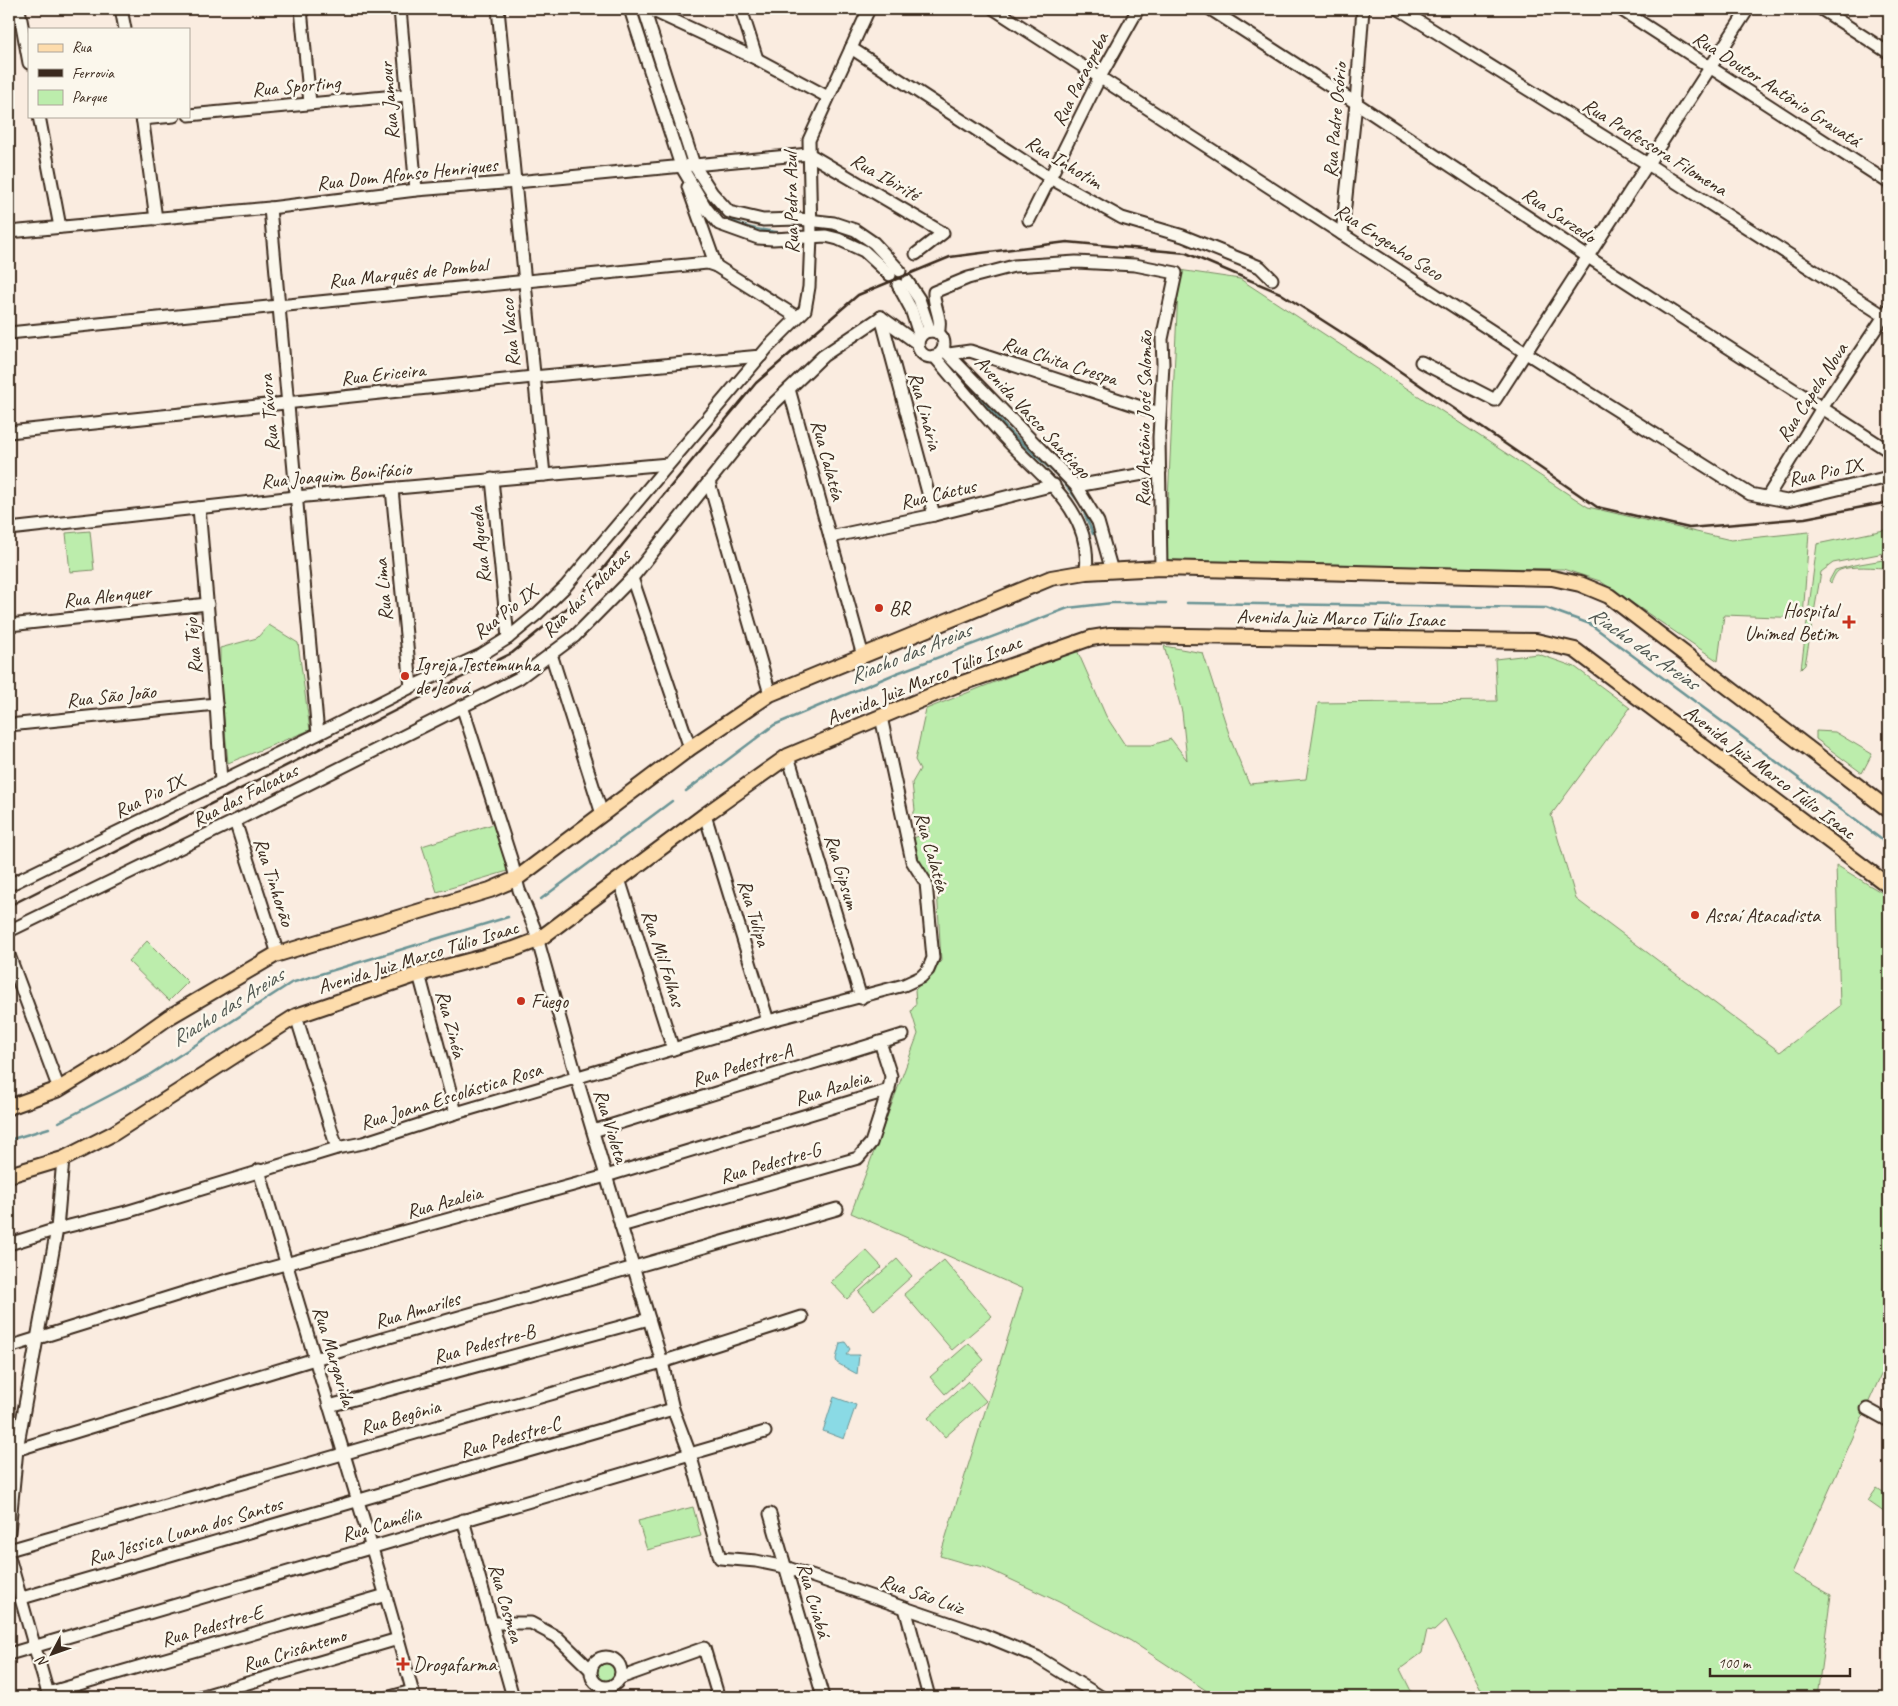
<svg xmlns="http://www.w3.org/2000/svg" width="1898" height="1706" viewBox="0 0 1898 1706" font-family="Caveat,sans-serif">
  <style>
    .green { fill: #bcedac; stroke: #7c8c65 }
    .water { fill: #8adae5; stroke: #6a9495 }
    .lines { fill: none; stroke-linecap: round; stroke-linejoin: round }
    .stream { stroke: #6a9495; stroke-width: 2.5 }
    .minor-casing { stroke: #3b2a1e; stroke-width: 15 }
    .major-casing { stroke: #3b2a1e; stroke-width: 18 }
    .minor { stroke: #fbf7ec; stroke-width: 11 }
    .major { stroke: #fddcac; stroke-width: 14 }
    .rail { stroke: #3b2a1e; stroke-width: 2.5 }
    .poi-dot { fill: #c8321e; stroke: #fbf7ec; stroke-width: 2 }
    .labels { text-anchor: middle; dominant-baseline: central; stroke-width: 5; stroke-linejoin: round; paint-order: stroke }
    .street-label { font-size: 20px; fill: #3b2a1e; stroke: #fbf7ec }
    .poi-label { font-size: 20px; fill: #3b2a1e; stroke: #fbf7ec; text-anchor: start }
    .water-label { font-size: 21px; font-style: italic; fill: #4f5650; stroke: #fbf7ec }
  </style>
  <rect width="100%" height="100%" fill="#faece0"/>
  <filter id="ink" filterUnits="userSpaceOnUse"><feTurbulence type="fractalNoise" baseFrequency=".02" numOctaves="2"/><feDisplacementMap in="SourceGraphic" scale="10" xChannelSelector="R" yChannelSelector="G"/><feConvolveMatrix kernelMatrix="1 2 1 2 8 2 1 2 1" color-interpolation-filters="sRGB"/></filter>
  <g filter="url(#ink)">
    <g class="green">
      <polygon points="1179,270 1240,279 1588,507 1731,540 1809,532 1803,618 1724,615 1718,661 1600,581 1563,569 1165,564"/>
      <polygon points="1889,529 1889,552 1833,563 1821,572 1805,665 1801,669 1817,544"/>
      <polygon points="90,531 94,570 70,572 66,533"/>
      <path d="M1889 559V568C1876 568 1851 565 1840 570 1835 572 1833 579 1831 583L1829 581 1835 570 1854 565Z"/>
      <polygon points="269,625 298,643 310,730 228,763 220,678 220,648 257,638"/>
      <polygon points="1164,646 1203,653 1232,743 1249,784 1306,779 1318,703 1497,701 1495,659 1538,654 1575,667 1630,708 1551,815 1576,899 1780,1052 1840,1006 1836,865 1889,897 1889,1357 1792,1573 1831,1595 1817,1697 1485,1697 1446,1620 1434,1631 1427,1630 1422,1653 1400,1669 1414,1697 1216,1697 1131,1641 1059,1602 984,1567 964,1563 940,1556 1023,1289 851,1213 918,1034 911,1011 916,1004 915,990 941,961 937,887 915,865 911,839 929,832 927,818 912,816 915,810 912,783 920,769 915,760 926,709 1077,650 1106,716 1125,745 1152,745 1171,739 1187,760 1182,712"/>
      <polygon points="1816,731 1835,732 1872,754 1862,773 1816,739"/>
      <polygon points="493,824 508,871 437,892 422,846"/>
      <polygon points="147,941 188,982 169,1001 128,961"/>
      <polygon points="866,1250 882,1267 847,1299 831,1282"/>
      <polygon points="897,1259 912,1276 874,1310 859,1292"/>
      <polygon points="944,1260 992,1316 952,1350 904,1294"/>
      <polygon points="969,1343 984,1360 945,1394 930,1377"/>
      <polygon points="968,1381 986,1401 945,1437 928,1418"/>
      <polygon points="1877,1488 1889,1496 1888,1515 1868,1501"/>
      <polygon points="693,1507 701,1536 647,1550 638,1521"/>
      <circle cx="606" cy="1673" r="10"/>
    </g>
    <g class="water">
      <polygon points="845,1342 850,1349 846,1355 859,1355 857,1374 837,1363 836,1359 840,1343"/>
      <polygon points="834,1397 856,1405 844,1439 823,1431"/>
    </g>
    <g class="lines">
      <g class="stream">
        <polyline points="640,18 684,156"/>
        <polyline points="702,187 711,204 723,213"/>
        <path d="M727 217C742 229 765 230 783 233"/>
        <polyline points="960,374 1010,432 1060,478 1081,505 1093,534"/>
        <polyline points="1187,603 1546,608 1590,624 1889,845"/>
        <polyline points="686,791 774,725 897,673 1068,608 1112,603 1166,603"/>
        <polyline points="541,899 672,801"/>
        <polyline points="59,1122 149,1075 291,983 508,917"/>
        <polyline points="9,1140 49,1128"/>
      </g>
      <defs>
        <g id="minor">
          <polyline points="19,9 29,63"/>
          <polyline points="121,9 125,29"/>
          <polyline points="301,9 310,103"/>
          <polyline points="400,9 416,190"/>
          <polyline points="498,9 544,475"/>
          <polyline points="630,9 681,166 706,208 719,224 758,238 773,239 826,236 838,239 864,251 890,275"/>
          <polyline points="644,9 694,165 712,193 729,212 763,220 799,219 834,223 855,230 874,243 900,271"/>
          <polyline points="649,9 757,59 828,97"/>
          <polyline points="741,9 757,59"/>
          <polyline points="994,9 1526,353 1750,494 1787,501 1889,477"/>
          <polyline points="1210,9 1356,103 1588,257 1889,451"/>
          <polyline points="1399,9 1654,168 1889,319"/>
          <polyline points="1620,9 1889,183"/>
          <polyline points="1821,9 1889,53"/>
          <polyline points="851,48 1050,178 1122,218 1183,236 1260,267 1272,279"/>
          <polyline points="189,115 407,95"/>
          <polyline points="39,116 60,227"/>
          <polyline points="142,116 156,219"/>
          <polyline points="142,119 174,116"/>
          <polyline points="688,187 716,266"/>
          <polyline points="270,208 318,734"/>
          <polyline points="1029,220 1100,77 1138,9"/>
          <polyline points="9,232 270,208 416,190 516,182 809,154 943,233 916,254"/>
          <polyline points="1342,234 1356,103 1363,9"/>
          <polyline points="907,281 919,299 930,331"/>
          <polyline points="898,285 911,309 920,337"/>
          <polyline points="881,317 934,515"/>
          <polyline points="881,317 918,344"/>
          <circle cx="931" cy="344" r="13"/>
          <polyline points="9,333 707,263 716,266 797,317"/>
          <path d="M938 333C943 318 933 307 934 292L968 278 1014 266 1076 262 1135 265 1176 273 1162 339 1163 364 1159 437 1161 568"/>
          <polyline points="943,349 1076,486 1098,522 1112,571"/>
          <polyline points="949,354 970,351 1159,413"/>
          <path d="M934 356C957 383 980 411 1004 437 1041 477 1093 510 1086 572"/>
          <polyline points="1421,362 1495,400 1748,9"/>
          <polyline points="789,389 863,656"/>
          <polyline points="9,432 533,377 761,356"/>
          <polyline points="492,479 508,638"/>
          <polyline points="709,482 770,694"/>
          <polyline points="1076,486 1160,471"/>
          <polyline points="392,489 411,687"/>
          <polyline points="1768,496 1822,408 1889,309"/>
          <polyline points="199,508 216,704 221,782"/>
          <polyline points="9,529 295,497 668,464"/>
          <polyline points="830,537 934,515 1054,485"/>
          <polyline points="632,578 690,748"/>
          <polyline points="9,625 208,604"/>
          <polyline points="551,654 602,814"/>
          <polyline points="462,706 511,859 519,890 534,927 577,1079 662,1362 673,1409 690,1454 720,1558 756,1561 785,1567 984,1635 1037,1657 1101,1697"/>
          <polyline points="9,725 216,704"/>
          <polyline points="788,756 861,998"/>
          <polyline points="705,815 768,1021"/>
          <polyline points="235,821 278,954"/>
          <polyline points="619,879 673,1049"/>
          <polyline points="9,885 318,734 411,687 481,655 508,638 537,614 565,587 768,347 805,310 809,287 811,236 809,140 869,9"/>
          <polyline points="9,931 235,821 519,678 575,636 632,578 763,414 823,356 881,317"/>
          <polyline points="9,955 59,1089"/>
          <polyline points="419,974 456,1113"/>
          <polyline points="296,1016 337,1148"/>
          <polyline points="593,1131 903,1035"/>
          <path d="M259 1170C309 1346 367 1520 414 1697"/>
          <polyline points="621,1226 858,1158 871,1143 890,1084 891,1076 880,1042"/>
          <polyline points="9,1244 57,1229 126,1212 337,1148 363,1143 456,1113 768,1021 904,985 921,977 928,970 933,958 926,883 912,861 881,717"/>
          <polyline points="9,1347 209,1285 606,1176 889,1090"/>
          <polyline points="329,1406 649,1319"/>
          <polyline points="1867,1409 1889,1421"/>
          <polyline points="9,1452 351,1348 837,1209"/>
          <polyline points="770,1514 823,1697"/>
          <polyline points="463,1520 513,1697"/>
          <polyline points="9,1532 17,1449 57,1229 63,1159"/>
          <polyline points="9,1550 662,1362 802,1317"/>
          <polyline points="9,1557 49,1697"/>
          <polyline points="22,1598 673,1409"/>
          <polyline points="905,1608 929,1697"/>
          <polyline points="492,1623 531,1623 557,1637 591,1670"/>
          <polyline points="9,1654 765,1432"/>
          <circle cx="606" cy="1672" r="15"/>
          <polyline points="620,1678 704,1648 717,1692"/>
          <polyline points="48,1693 386,1595"/>
          <polyline points="200,1697 398,1639"/>
          <polyline points="390,1697 412,1691"/>
        </g>
        <g id="major">
          <polyline points="9,1107 59,1089 121,1051 169,1017 275,955 490,890 516,879 690,748 770,694 1051,578 1086,572 1161,568 1552,578 1580,584 1609,596 1889,810"/>
          <polyline points="9,1175 63,1159 114,1133 296,1016 419,974 514,949 538,940 705,815 788,756 954,686 1091,638 1110,635 1536,641 1575,650 1889,886"/>
        </g>
      </defs>
      <use href="#minor" class="minor-casing"/>
      <use href="#major" class="major-casing"/>
      <use href="#minor" class="minor"/>
      <use href="#major" class="major"/>
      <polyline class="rail" points="9,906 432,692 512,653 577,600 756,383 858,295 950,257 1067,242 1186,253 1280,293 1372,352 1597,507 1689,528 1805,518 1889,502"/>
    </g>
  </g>
  <g class="poi-dot">
    <circle cx="879" cy="608" r="5"/>
    <path d="M1846.5 614.5h5v5h5v5h-5v5h-5v-5h-5v-5h5z"/>
    <circle cx="405" cy="676" r="5"/>
    <circle cx="1695" cy="915" r="5"/>
    <circle cx="521" cy="1001" r="5"/>
    <path d="M400.5 1656.5h5v5h5v5h-5v5h-5v-5h-5v-5h5z"/>
  </g>
  <g class="labels">
    <g class="street-label">
      <text transform="translate(1080 79) rotate(-63)">Rua Paraopeba</text>
      <text transform="translate(296 86) rotate(-5)">Rua Sporting</text>
      <text transform="translate(1777 89) rotate(33)">Rua Doutor Antônio Gravatá</text>
      <text transform="translate(389 101) rotate(-95)">Rua Jamour</text>
      <text transform="translate(1335 120) rotate(-85)">Rua Padre Osório</text>
      <text transform="translate(1655 147) rotate(32)">Rua Professora Filomena</text>
      <text transform="translate(1064 162) rotate(31)">Rua Inhotim</text>
      <text transform="translate(407 174) rotate(-6)">Rua Dom Afonso Henriques</text>
      <text transform="translate(885 177) rotate(30)">Rua Ibirité</text>
      <text transform="translate(791 203) rotate(-91)">Rua Pedra Azul</text>
      <text transform="translate(1559 215) rotate(34)">Rua Sarzedo</text>
      <text transform="translate(1389 242) rotate(33)">Rua Engenho Seco</text>
      <text transform="translate(408 273) rotate(-6)">Rua Marquês de Pombal</text>
      <text transform="translate(510 333) rotate(-95)">Rua Vasco</text>
      <text transform="translate(1060 361) rotate(18)">Rua Chita Crespa</text>
      <text transform="translate(383 374) rotate(-6)">Rua Ericeira</text>
      <text transform="translate(1812 392) rotate(-57)">Rua Capela Nova</text>
      <text transform="translate(925 411) rotate(75)">Rua Linária</text>
      <text transform="translate(269 413) rotate(-95)">Rua Távora</text>
      <text transform="translate(1033 417) rotate(47)">Avenida Vasco Santiago</text>
      <text transform="translate(1144 419) rotate(-89)">Rua Antônio José Salomão</text>
      <text transform="translate(828 460) rotate(75)">Rua Calatéa</text>
      <text transform="translate(1825 472) rotate(-12)">Rua Pio IX</text>
      <text transform="translate(336 475) rotate(-5)">Rua Joaquim Bonifácio</text>
      <text transform="translate(938 494) rotate(-13)">Rua Cáctus</text>
      <text transform="translate(480 545) rotate(-96)">Rua Agueda</text>
      <text transform="translate(383 590) rotate(-95)">Rua Lima</text>
      <text transform="translate(586 593) rotate(-45)">Rua das Falcatas</text>
      <text transform="translate(107 596) rotate(-6)">Rua Alenquer</text>
      <text transform="translate(505 612) rotate(-38)">Rua Pio IX</text>
      <text transform="translate(1341 618) rotate(1)">Avenida Juiz Marco Túlio Isaac</text>
      <text transform="translate(193 646) rotate(-95)">Rua Tejo</text>
      <text transform="translate(924 680) rotate(-22)">Avenida Juiz Marco Túlio Isaac</text>
      <text transform="translate(111 696) rotate(-6)">Rua São João</text>
      <text transform="translate(1770 772) rotate(37)">Avenida Juiz Marco Túlio Isaac</text>
      <text transform="translate(245 795) rotate(-27)">Rua das Falcatas</text>
      <text transform="translate(149 796) rotate(-26)">Rua Pio IX</text>
      <text transform="translate(932 852) rotate(74)">Rua Calatéa</text>
      <text transform="translate(842 872) rotate(73)">Rua Gipsum</text>
      <text transform="translate(274 882) rotate(72)">Rua Tinhorão</text>
      <text transform="translate(754 913) rotate(73)">Rua Tulipa</text>
      <text transform="translate(418 957) rotate(-17)">Avenida Juiz Marco Túlio Isaac</text>
      <text transform="translate(663 958) rotate(72)">Rua Mil Folhas</text>
      <text transform="translate(451 1024) rotate(75)">Rua Zinéa</text>
      <text transform="translate(742 1065) rotate(-17)">Rua Pedestre-A</text>
      <text transform="translate(832 1088) rotate(-17)">Rua Azaleia</text>
      <text transform="translate(451 1096) rotate(-17)">Rua Joana Escolástica Rosa</text>
      <text transform="translate(611 1126) rotate(73)">Rua Violeta</text>
      <text transform="translate(770 1163) rotate(-16)">Rua Pedestre-G</text>
      <text transform="translate(444 1202) rotate(-15)">Rua Azaleia</text>
      <text transform="translate(417 1310) rotate(-16)">Rua Amariles</text>
      <text transform="translate(484 1344) rotate(-15)">Rua Pedestre-B</text>
      <text transform="translate(334 1356) rotate(73)">Rua Margarida</text>
      <text transform="translate(400 1417) rotate(-16)">Rua Begônia</text>
      <text transform="translate(510 1437) rotate(-16)">Rua Pedestre-C</text>
      <text transform="translate(381 1524) rotate(-16)">Rua Camélia</text>
      <text transform="translate(185 1531) rotate(-16)">Rua Jéssica Luana dos Santos</text>
      <text transform="translate(922 1594) rotate(19)">Rua São Luiz</text>
      <text transform="translate(814 1600) rotate(74)">Rua Cuiabá</text>
      <text transform="translate(506 1603) rotate(74)">Rua Cosmea</text>
      <text transform="translate(212 1626) rotate(-16)">Rua Pedestre-E</text>
      <text transform="translate(294 1650) rotate(-17)">Rua Crisântemo</text>
    </g>
    <g class="poi-label">
      <text x="889" y="608">BR</text>
      <text x="1838" y="610" text-anchor="end">Hospital<tspan x="1838" dy="23">Unimed Betim</tspan></text>
      <text x="415" y="664">Igreja Testemunha<tspan x="415" dy="23">de Jeová</tspan></text>
      <text x="1705" y="915">Assaí Atacadista</text>
      <text x="531" y="1001">Fuego</text>
      <text x="413" y="1664">Drogafarma</text>
    </g>
    <g class="water-label">
      <text transform="translate(1644 648) rotate(35)">Riacho das Areias</text>
      <text transform="translate(910 653) rotate(-22)">Riacho das Areias</text>
      <text transform="translate(227 1007) rotate(-32)">Riacho das Areias</text>
    </g>
  </g>
  <rect width="1898" height="1706" fill="none" stroke="#fbf7ec" stroke-width="30"/>
  <rect x="15" y="15" width="1868" height="1676" fill="none" stroke="#3b2a1e" stroke-width="2" filter="url(#ink)"/>
  <rect x="28" y="28" width="162" height="90" fill="#fbf7ec" stroke="#aea59a"/>
  <rect x="38" y="44" width="25" height="8" fill="#fddcac" stroke="#aea59a"/>
  <text x="72" y="52" font-size="15" fill="#3b2a1e">Rua</text>
  <rect x="38" y="69" width="25" height="8" fill="#3b2a1e" stroke="#aea59a"/>
  <text x="72" y="78" font-size="15" fill="#3b2a1e">Ferrovia</text>
  <rect x="38" y="90" width="25" height="15" fill="#bcedac" stroke="#aea59a"/>
  <text x="72" y="102" font-size="15" fill="#3b2a1e">Parque</text>
  <g transform="translate(52 1654) rotate(229)" stroke="#fbf7ec" stroke-width="4" paint-order="stroke">
  <path d="M0-4L9 19L0 12L-9 19Z" fill="#3b2a1e"/>
  <text y="-8" font-size="14" font-weight="bold" text-anchor="middle" fill="#3b2a1e">N</text>
  </g>
  <path d="M1710 1668v8h140v-8" fill="none" stroke="#3b2a1e" stroke-width="2.5"/>
  <text x="1718" y="1668" font-size="15" fill="#3b2a1e" stroke="#fbf7ec" stroke-width="4" paint-order="stroke">100 m</text>
</svg>
